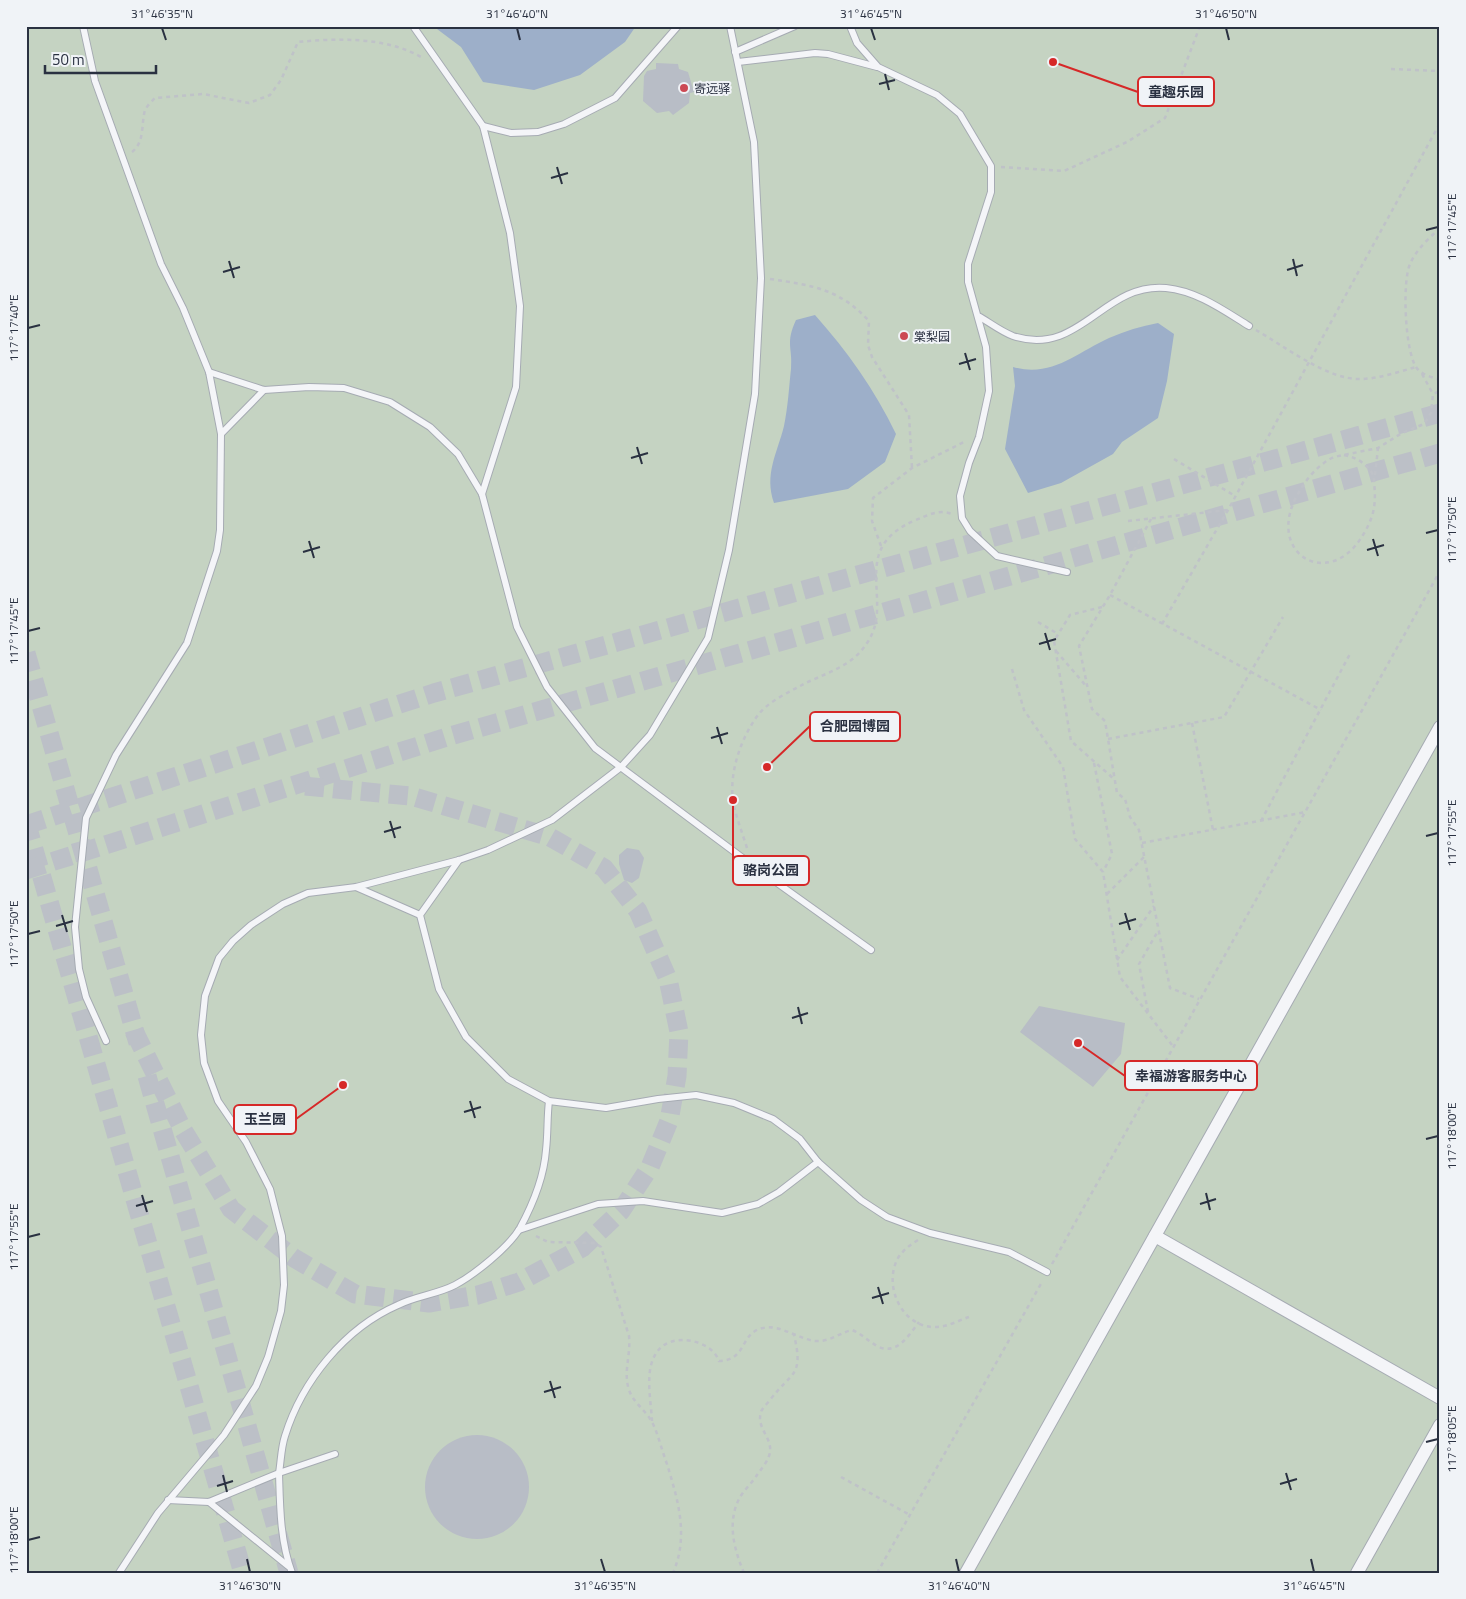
<svg xmlns="http://www.w3.org/2000/svg" width="1466" height="1599" viewBox="0 0 1466 1599" font-family="'Titillium Web','Noto Sans SC',sans-serif">
  <style>
    .green { fill: #c5d3c2 }
    .water { fill: #9dafc9 }
    .building { fill: #b8bdc6 }
    .lines { fill: none; stroke-linecap: round; stroke-linejoin: round }
    .primary-tunnel { stroke: #bcc0c7; stroke-width: 19; stroke-dasharray: 19 9; stroke-linecap: butt }
    .lane-casing { stroke: #a6abb3; stroke-width: 8 }
    .street-casing { stroke: #a6abb3; stroke-width: 14 }
    .path { stroke: #bfc2c8; stroke-width: 2.5; stroke-dasharray: 4 4; stroke-linecap: butt }
    .lane { stroke: #f4f5f8; stroke-width: 6 }
    .street { stroke: #f4f5f8; stroke-width: 12 }
    .ticks { fill: none; stroke: #2a3141; stroke-width: 2 }
    .poi-dot { fill: #cc4954; stroke: #f0f3f7; stroke-width: 2 }
    .labels { text-anchor: middle; dominant-baseline: central; stroke-width: 4; stroke-linejoin: round; paint-order: stroke }
    .poi-label { font-size: 12px; fill: #2a3141; stroke: #f0f3f7; text-anchor: start }
    .leader { fill: none; stroke: #d62828; stroke-width: 2 }
    .callout-dot { fill: #d62828; stroke: #f0f3f7; stroke-width: 2 }
    .callout { fill: #f0f3f7; stroke: #d62828; stroke-width: 2 }
    .callout-label { font-size: 14px; text-anchor: middle; font-weight: bold; fill: #2a3141 }
    .neatline { fill: none; stroke: #2a3141; stroke-width: 2 }
    .ticks-label { font-size: 12px; text-anchor: middle; fill: #2a3141 }
  </style>
  <rect width="100%" height="100%" fill="#e1e4e9"/>
  <rect class="green" x="26" y="26" width="1414" height="1547"/>
  <g class="water">
    <polygon points="433,26 636,26 625,42 580,75 534,90 483,82 461,47"/>
    <path d="M815 315C847 351 875 390 896 434L885 462 848 489 774 503C764 474 777 454 784 426 788 407 789 387 791 369 793 347 785 344 796 320Z"/>
    <path d="M1158 323 1174 334 1167 381 1158 418 1122 442 1113 454 1061 483 1028 493 1005 449 1015 386 1013 367C1052 378 1076 353 1109 338 1125 331 1141 326 1158 323Z"/>
  </g>
  <g class="building">
    <polygon points="656,63 678,64 679,69 688,72 694,92 690,93 689,103 673,115 669,111 657,113 643,101 644,76 647,71 656,69"/>
    <polygon points="627,848 639,850 644,858 639,878 632,883 624,880 619,864 619,855"/>
    <polygon points="1039,1006 1125,1023 1121,1054 1093,1087 1020,1032"/>
    <circle cx="477" cy="1487" r="52"/>
  </g>
  <g class="lines">
    <g class="primary-tunnel">
      <polyline points="26,653 138,1043"/>
      <polyline points="26,822 243,1573"/>
      <polyline points="26,825 434,693 1440,413"/>
      <polyline points="26,870 447,737 1440,453"/>
      <polyline points="134,1031 183,1130 231,1209 294,1258 355,1294 429,1303 478,1295 519,1282 582,1248 621,1211 650,1167 669,1121 677,1076 679,1032 668,979 638,911 604,868 550,837 411,796 304,786"/>
      <polyline points="147,1076 289,1573"/>
    </g>
    <defs>
      <g id="lane">
        <polyline points="83,26 95,81 161,264 183,308 209,372 221,434"/>
        <polyline points="413,26 483,126 510,233 520,306 516,387 482,494"/>
        <polyline points="850,26 857,43 878,67 937,95 960,114 991,166 991,192 968,264 968,282 986,347 989,391 979,437 969,463 960,496 962,518 970,531 997,556 1067,572"/>
        <polyline points="735,52 795,26"/>
        <polyline points="738,62 815,53 828,54 877,67"/>
        <polyline points="483,126 511,133 538,132 564,124 615,98 678,26"/>
        <path d="M980 317C990 323 1002 332 1013 336 1080 358 1103 282 1166 288 1197 291 1223 310 1249 326"/>
        <polyline points="209,372 264,390 309,387 344,388 390,402 430,427 458,454 482,494 517,627 547,687 595,748 752,865 871,950"/>
        <polyline points="459,860 420,915 439,989 466,1037 508,1079 549,1101 606,1108 658,1099 696,1095 734,1103 773,1119 800,1139 818,1162 861,1200 887,1217 930,1233 1009,1252 1047,1272"/>
        <polyline points="356,887 420,915"/>
        <polyline points="106,1041 86,997 79,969 75,927 86,818 116,755 187,643 217,551 220,530 221,434 264,390"/>
        <polyline points="519,1230 598,1204 643,1201 722,1213 758,1204 779,1192 818,1162"/>
        <path d="M335 1454 279 1473C281 1461 281 1448 285 1436 302 1381 345 1328 398 1305 416 1296 438 1294 455 1285 474 1275 509 1247 520 1228 533 1204 544 1177 546 1150 548 1133 547 1117 549 1101"/>
        <path d="M168 1500 209 1502 279 1473C280 1506 280 1541 292 1573"/>
        <polyline points="209,1502 288,1566"/>
        <polyline points="119,1573 158,1513 224,1435 256,1386 268,1357 281,1311 284,1285 282,1236 270,1189 246,1142 218,1101 204,1063 201,1035 205,996 219,958 233,941 251,925 283,904 308,893 356,887 459,860 488,850 552,820 621,767 650,735 708,638 729,550 755,394 761,278 754,142 730,26"/>
      </g>
      <g id="street">
        <polyline points="1155,1236 1440,1398"/>
        <polyline points="966,1573 1440,727"/>
        <polyline points="1357,1573 1440,1425"/>
      </g>
    </defs>
    <use href="#lane" class="lane-casing"/>
    <use href="#street" class="street-casing"/>
    <g class="path">
      <polyline points="1391,69 1440,71"/>
      <path d="M132 152C145 142 141 124 145 110 147 106 152 101 155 98L203 94 249 103 270 95 281 80 298 42C338 38 386 37 421 57"/>
      <polyline points="1001,167 1064,171 1127,142 1165,118 1200,26"/>
      <path d="M1440 228C1429 238 1416 250 1410 264 1402 282 1405 350 1416 367 1421 375 1432 377 1440 380"/>
      <path d="M770 279C811 285 840 289 869 321L868 345 872 357 909 415 912 468"/>
      <path d="M1256 330C1284 346 1328 380 1360 379 1378 379 1398 372 1416 367"/>
      <polyline points="1422,374 1433,394"/>
      <path d="M1344 455C1359 458 1366 464 1374 476 1374 486 1376 497 1374 507 1373 517 1367 529 1361 538 1327 591 1263 552 1299 492 1306 479 1320 463 1334 457L1378 448 1402 433 1424 424 1431 413 1433 394 1440 391"/>
      <polyline points="1174,459 1235,496"/>
      <polyline points="1375,475 1378,448"/>
      <polyline points="1151,519 1110,595 1079,646 1092,709 1105,721 1117,793 1125,799 1130,817 1139,830 1170,988 1199,999"/>
      <polyline points="1128,521 1228,510"/>
      <polyline points="881,546 872,521 873,498 912,468 966,441"/>
      <polyline points="1110,595 1321,710"/>
      <polyline points="1102,607 1070,615 1054,641 1071,741 1114,779"/>
      <polyline points="1038,622 1058,634"/>
      <polyline points="1162,624 1228,510 1440,123"/>
      <polyline points="1056,651 1087,687"/>
      <polyline points="1012,669 1024,710 1063,767 1075,839 1103,872 1120,977 1172,1045"/>
      <polyline points="1192,723 1213,830"/>
      <polyline points="1108,739 1224,717 1283,617"/>
      <polyline points="1094,763 1112,854 1103,872"/>
      <polyline points="1261,821 1351,652"/>
      <polyline points="1142,843 1306,812"/>
      <path d="M747 848C742 832 736 817 733 801 729 772 741 738 758 715 768 702 787 693 802 685 825 673 852 667 867 643 896 601 846 549 916 520 928 515 939 509 952 514"/>
      <polyline points="1107,894 1145,856"/>
      <polyline points="1117,960 1154,906"/>
      <polyline points="1148,1012 1139,964 1158,931"/>
      <path d="M536 1236 548 1242 595 1243 601 1247 629 1336C631 1355 623 1372 629 1390 634 1404 647 1411 653 1424 659 1437 662 1451 667 1464 678 1500 689 1536 673 1573"/>
      <path d="M918 1240C910 1245 903 1250 898 1258 883 1285 901 1325 932 1327 946 1328 957 1321 969 1317"/>
      <polyline points="1052,1264 1440,571"/>
      <path d="M652 1421C651 1400 644 1369 657 1352 671 1331 712 1340 719 1361 748 1360 739 1333 763 1328 779 1324 799 1339 815 1341 830 1342 839 1333 852 1330 862 1334 869 1342 879 1347 897 1355 909 1335 919 1322"/>
      <polyline points="841,1477 910,1515"/>
      <path d="M744 1573C734 1549 727 1523 739 1499 743 1491 752 1483 757 1475 762 1468 769 1460 770 1452 772 1437 756 1428 761 1412 762 1408 767 1404 770 1400 792 1371 804 1377 794 1335"/>
      <polyline points="877,1573 1042,1282"/>
    </g>
    <use href="#lane" class="lane"/>
    <use href="#street" class="street"/>
  </g>
  <path class="ticks" d="M162 28 166 40M517 28 520 40M871 28 875 40M1226 28 1229 40M885 74 889 90M879 84 895 80M557 167 562 184M551 178 568 173M1426 230 1438 227M1293 259 1297 276M229 261 234 278M1287 270 1303 265M223 272 240 267M28 328 40 325M965 353 970 370M959 364 976 359M637 447 642 464M631 458 648 453M1426 533 1438 530M1373 539 1378 556M309 541 314 558M1367 550 1384 545M303 552 320 547M28 631 40 628M1045 633 1050 650M1039 644 1056 639M717 727 722 744M711 738 728 733M390 821 395 838M384 832 401 827M1426 836 1438 833M1125 913 1130 930M62 915 67 932M1119 924 1136 919M56 926 73 921M28 934 40 931M798 1007 802 1024M792 1018 808 1013M470 1101 475 1118M464 1112 481 1107M1426 1139 1438 1136M1206 1193 1210 1210M142 1195 147 1212M1200 1204 1216 1199M136 1206 153 1201M28 1237 40 1234M878 1287 883 1304M872 1298 889 1293M550 1381 555 1398M544 1392 561 1387M1426 1442 1438 1439M1286 1473 1291 1490M223 1475 227 1492M1280 1484 1297 1479M217 1486 233 1481M28 1540 40 1537M247 1559 250 1572M601 1559 605 1572M956 1559 959 1572M1311 1559 1314 1572"/>
  <g class="poi-dot">
    <circle cx="684" cy="88" r="5"/>
    <circle cx="904" cy="336" r="5"/>
  </g>
  <g class="labels">
    <g class="poi-label">
      <text x="694" y="88">寄远驿</text>
      <text x="914" y="336">棠梨园</text>
    </g>
  </g>
  <path class="leader" d="M1053 62L1138 92M767 767L810 726M733 800L733 870M1078 1043L1125 1076M343 1085L296 1119"/>
  <g class="callout-dot">
    <circle cx="1053" cy="62" r="5"/>
    <circle cx="767" cy="767" r="5"/>
    <circle cx="733" cy="800" r="5"/>
    <circle cx="1078" cy="1043" r="5"/>
    <circle cx="343" cy="1085" r="5"/>
  </g>
  <g class="callout">
    <rect x="1138" y="77" width="76" height="29" rx="5"/>
    <rect x="810" y="712" width="90" height="29" rx="5"/>
    <rect x="733" y="856" width="76" height="29" rx="5"/>
    <rect x="1125" y="1061" width="132" height="29" rx="5"/>
    <rect x="234" y="1105" width="62" height="29" rx="5"/>
  </g>
  <g class="callout-label">
    <text x="1176" y="97">童趣乐园</text>
    <text x="855" y="731">合肥园博园</text>
    <text x="771" y="875">骆岗公园</text>
    <text x="1191" y="1081">幸福游客服务中心</text>
    <text x="265" y="1124">玉兰园</text>
  </g>
  <rect width="1466" height="1599" fill="none" stroke="#f0f3f7" stroke-width="55"/>
  <path d="M45 65v8h111v-8" fill="none" stroke="#2a3141" stroke-width="2.5"/>
  <text x="52" y="65" font-size="15" fill="#2a3141" stroke="#f0f3f7" stroke-width="4" paint-order="stroke">50 m</text>
  <rect x="28" y="28" width="1410" height="1544" class="neatline"/>
  <g class="ticks-label">
    <text x="162" y="18">31°46'35"N</text>
    <text x="517" y="18">31°46'40"N</text>
    <text x="871" y="18">31°46'45"N</text>
    <text x="1226" y="18">31°46'50"N</text>
    <text transform="translate(1452 227) rotate(-90)" y="4">117°17'45"E</text>
    <text transform="translate(14 328) rotate(-90)" y="4">117°17'40"E</text>
    <text transform="translate(1452 530) rotate(-90)" y="4">117°17'50"E</text>
    <text transform="translate(14 631) rotate(-90)" y="4">117°17'45"E</text>
    <text transform="translate(1452 833) rotate(-90)" y="4">117°17'55"E</text>
    <text transform="translate(14 934) rotate(-90)" y="4">117°17'50"E</text>
    <text transform="translate(1452 1136) rotate(-90)" y="4">117°18'00"E</text>
    <text transform="translate(14 1237) rotate(-90)" y="4">117°17'55"E</text>
    <text transform="translate(1452 1439) rotate(-90)" y="4">117°18'05"E</text>
    <text transform="translate(14 1540) rotate(-90)" y="4">117°18'00"E</text>
    <text x="250" y="1590">31°46'30"N</text>
    <text x="605" y="1590">31°46'35"N</text>
    <text x="959" y="1590">31°46'40"N</text>
    <text x="1314" y="1590">31°46'45"N</text>
  </g>
</svg>
